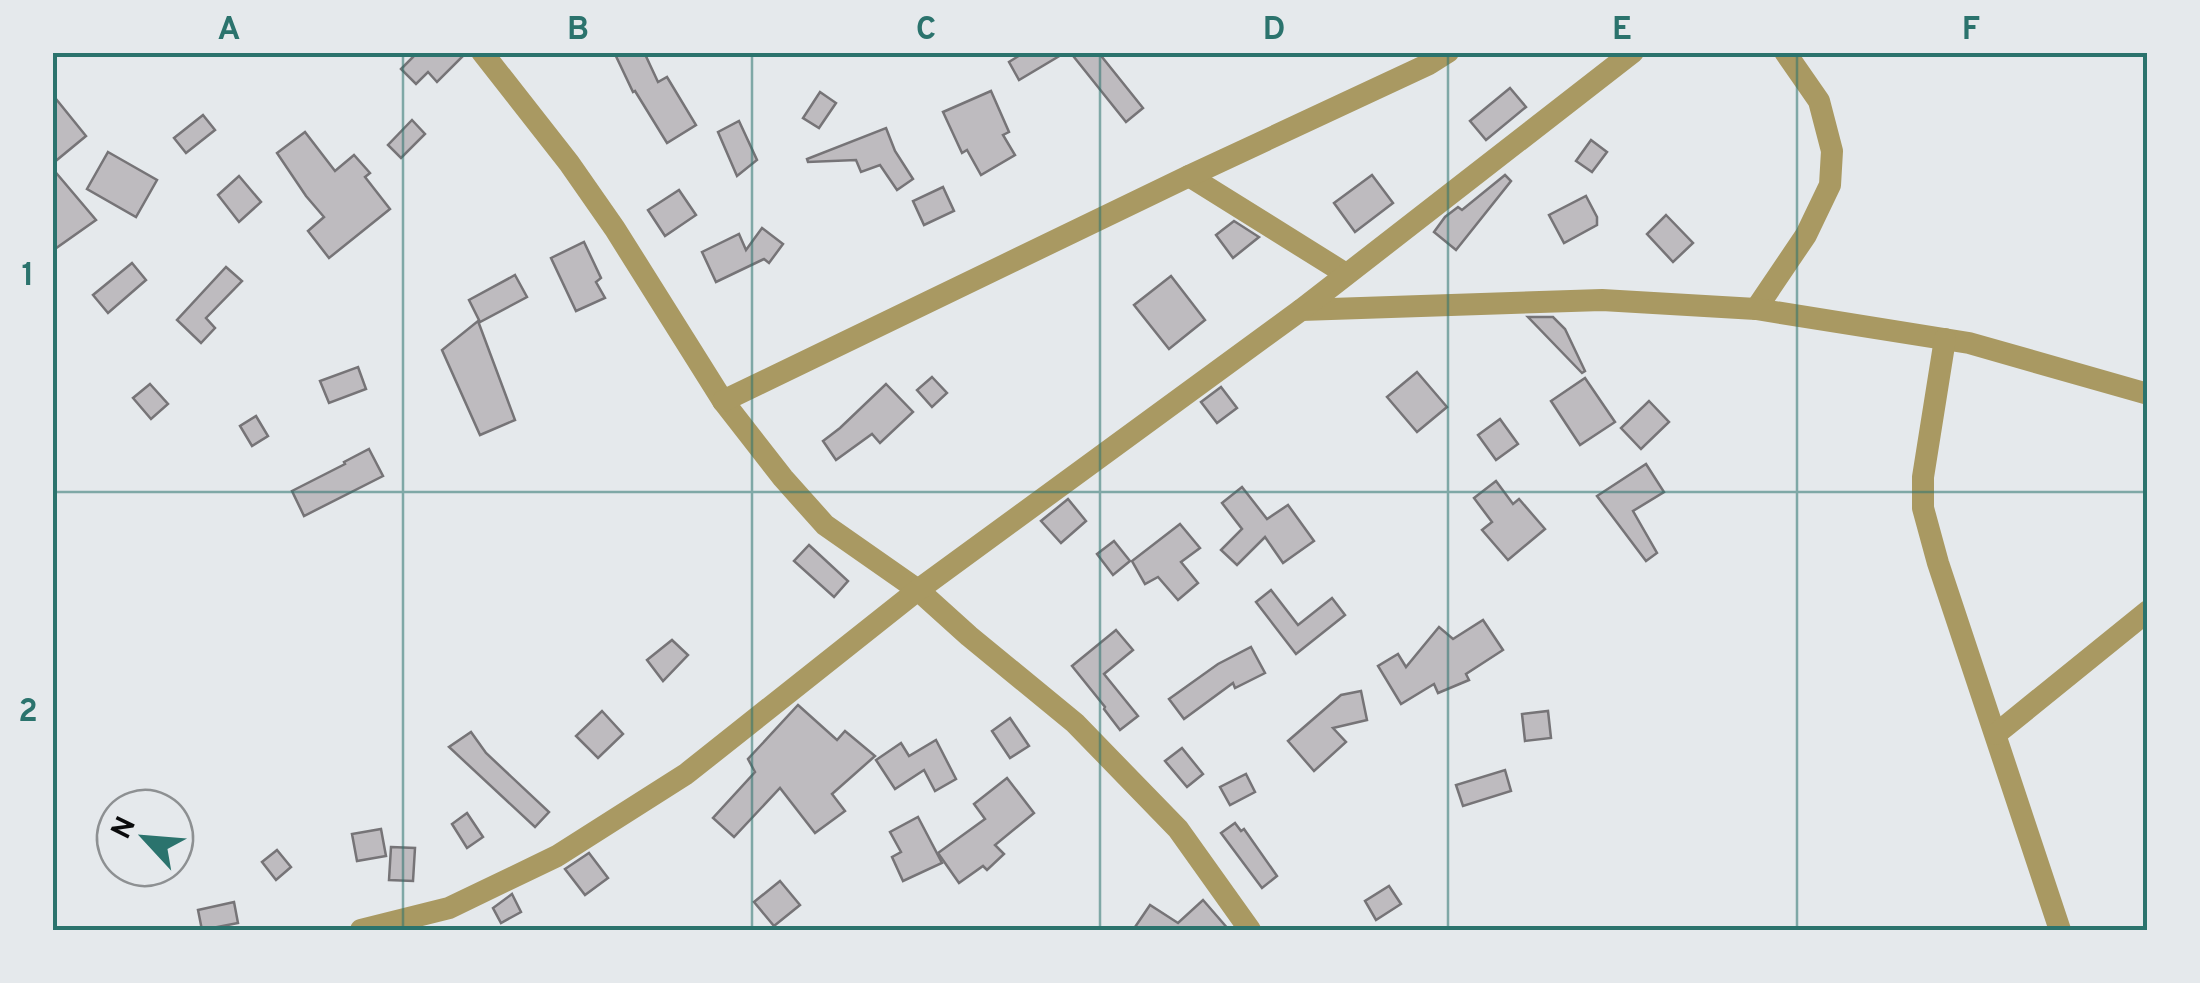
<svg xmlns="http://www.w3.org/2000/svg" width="2200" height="983" viewBox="0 0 2200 983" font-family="Overpass,sans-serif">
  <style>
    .building { fill: #bebbbf; stroke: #767477; stroke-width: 2.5 }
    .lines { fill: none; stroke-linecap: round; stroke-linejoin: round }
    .street { stroke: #a99962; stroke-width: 22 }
    .grid { fill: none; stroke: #2b736d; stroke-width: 2.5; stroke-opacity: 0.55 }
    .neatline { fill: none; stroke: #2b736d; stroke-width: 4 }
    .grid-label { font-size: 32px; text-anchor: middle; font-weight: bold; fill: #2b736d }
  </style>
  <rect width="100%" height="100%" fill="#e5e9ec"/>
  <g class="building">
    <polygon points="410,52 467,52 437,82 428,72 416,84 401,69 413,57"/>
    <polygon points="614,52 644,52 658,82 667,77 696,125 667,143 635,91 633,92"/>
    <polygon points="1025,52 1066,52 1019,80 1009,62"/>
    <polygon points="1070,52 1098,52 1143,108 1126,122"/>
    <polygon points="1510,88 1526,107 1486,140 1470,121"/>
    <polygon points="991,91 1009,132 1003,135 1015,155 981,175 967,150 962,153 943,112"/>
    <polygon points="820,92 836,103 819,128 803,118"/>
    <polygon points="52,94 86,136 52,164"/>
    <polygon points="203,115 215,130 186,153 174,138"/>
    <polygon points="412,120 425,134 401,158 388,145"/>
    <polygon points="739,121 757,160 737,176 718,132"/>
    <polygon points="886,128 895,151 913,179 897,190 880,165 861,172 856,160 808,162 807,159"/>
    <polygon points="305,132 335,171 354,155 370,173 365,177 390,209 329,258 308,231 324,217 306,196 277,153"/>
    <polygon points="1591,140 1607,152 1592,172 1576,161"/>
    <polygon points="108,152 157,180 136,217 87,189"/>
    <polygon points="52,168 96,220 52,251"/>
    <polygon points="1372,175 1393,203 1355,232 1334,203"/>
    <polygon points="1505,175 1511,181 1456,250 1434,232 1445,217 1458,207 1462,210"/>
    <polygon points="239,176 261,202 239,222 218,195"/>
    <polygon points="943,187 954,211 924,225 913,201"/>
    <polygon points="679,190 696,215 665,236 648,210"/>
    <polygon points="1586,196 1597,217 1597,225 1564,243 1549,215"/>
    <polygon points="1666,215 1693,243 1673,262 1647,234"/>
    <polygon points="1234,221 1259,237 1233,258 1216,235"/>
    <polygon points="762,228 783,244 769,263 764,259 716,282 702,252 739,234 746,250"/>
    <polygon points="584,242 601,278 596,282 605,298 576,311 551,258"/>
    <polygon points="132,263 146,280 108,313 93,295"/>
    <polygon points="226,267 242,281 206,318 215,328 201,343 177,320"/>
    <polygon points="515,275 527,297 480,322 469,300"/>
    <polygon points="1171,276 1205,320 1169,349 1134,305"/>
    <polygon points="1528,317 1553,317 1565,329 1585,371 1582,373"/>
    <polygon points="478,321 515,420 480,435 442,350"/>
    <polygon points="358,367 366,389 329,403 320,381"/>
    <polygon points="1417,372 1447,407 1417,432 1387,397"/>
    <polygon points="932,377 947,393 932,407 917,390"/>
    <polygon points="1585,378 1615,422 1580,445 1551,401"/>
    <polygon points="150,384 168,404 151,419 133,398"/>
    <polygon points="886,384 913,412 880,443 872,434 836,460 823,441 840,428"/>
    <polygon points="1221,387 1237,408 1217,423 1201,402"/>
    <polygon points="1649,401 1669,422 1641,449 1621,428"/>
    <polygon points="256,416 268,436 252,446 240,426"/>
    <polygon points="1500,419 1518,444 1496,460 1478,435"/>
    <polygon points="369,449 383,476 304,516 292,491 345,464 344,462"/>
    <polygon points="1646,464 1664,492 1633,511 1657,553 1646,561 1597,496"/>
    <polygon points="1496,481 1513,504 1519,499 1545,529 1508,560 1482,530 1492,522 1474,498"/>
    <polygon points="1242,487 1267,519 1288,505 1314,541 1283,563 1265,537 1237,565 1221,550 1242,529 1222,503"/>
    <polygon points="1068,499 1086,521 1061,543 1041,521"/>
    <polygon points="1180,524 1200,548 1181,562 1198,583 1178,600 1158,577 1145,584 1132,561"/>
    <polygon points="1114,541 1130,561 1113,575 1097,554"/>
    <polygon points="809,545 848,581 834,597 794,561"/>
    <polygon points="1271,590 1298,625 1332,598 1345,615 1296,654 1256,602"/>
    <polygon points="1483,620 1503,650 1466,674 1469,680 1438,693 1434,684 1401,704 1378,666 1398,654 1406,667 1439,627 1453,639"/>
    <polygon points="1116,630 1133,650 1104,674 1138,716 1120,730 1104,709 1105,707 1072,666"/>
    <polygon points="672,640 688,655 663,681 647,660"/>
    <polygon points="1251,647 1265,673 1235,688 1233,683 1184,719 1169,699 1218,664"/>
    <polygon points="1361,691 1367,720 1333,728 1346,742 1314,771 1288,741 1341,695"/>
    <polygon points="798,705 837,740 845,731 875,756 832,794 845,811 815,833 780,788 734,837 713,818 755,772 748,759"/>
    <polygon points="602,711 623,734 598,758 576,736"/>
    <polygon points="1548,711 1551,738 1525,741 1522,714"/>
    <polygon points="1010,718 1029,746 1010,758 992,731"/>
    <polygon points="471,732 486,753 549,812 535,827 449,747"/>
    <polygon points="936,740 956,779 935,791 924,770 895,789 876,760 901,743 909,756"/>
    <polygon points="1182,748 1203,774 1187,787 1165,761"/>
    <polygon points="1505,770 1511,791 1463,806 1456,785"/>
    <polygon points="1246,774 1255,792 1230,805 1220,787"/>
    <polygon points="1007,778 1034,813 995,845 1004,854 987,870 983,866 959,883 938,853 985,819 974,804"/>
    <polygon points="467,813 483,837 467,848 452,824"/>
    <polygon points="918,817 942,863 903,881 892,857 901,852 890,832"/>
    <polygon points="1235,823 1241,831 1244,829 1277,876 1262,888 1221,833"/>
    <polygon points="381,829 386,856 357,861 352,834"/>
    <polygon points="391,847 415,848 413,881 389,880"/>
    <polygon points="277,850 291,867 276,880 262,862"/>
    <polygon points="589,853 608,878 585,895 565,869"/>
    <polygon points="780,881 800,905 774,926 754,902"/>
    <polygon points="1389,886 1401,904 1376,920 1365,901"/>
    <polygon points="512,894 521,912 501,923 493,908"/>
    <polygon points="1203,900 1229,930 1133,930 1150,905 1178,923"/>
    <polygon points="234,902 238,923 202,930 198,910"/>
  </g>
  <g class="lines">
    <g class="street">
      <polyline points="482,52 569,163 615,229 723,401 783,478 825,525 918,590 969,636 1075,723 1178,829 1250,930"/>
      <polyline points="1189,176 1346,274"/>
      <polyline points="1756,309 1806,235 1830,185 1832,151 1819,101 1785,52"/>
      <polyline points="1301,310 1602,300 1756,309 1969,343 2148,394"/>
      <polyline points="1945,339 1923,477 1923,508 1938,563 2060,930"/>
      <polyline points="723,401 1189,176 1429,64 1448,52"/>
      <polyline points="1996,734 2148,611"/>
      <polyline points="361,930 449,908 557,856 686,774 918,590 1301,310 1633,52"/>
    </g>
  </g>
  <path class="grid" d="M403 52V930M752 52V930M1100 52V930M1448 52V930M1797 52V930M52 492H2148"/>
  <rect width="2200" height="983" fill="none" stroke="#e5e9ec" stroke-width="110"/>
  <g transform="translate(145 838) rotate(296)"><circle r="48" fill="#e5e9ec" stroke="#8d9092" stroke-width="2.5"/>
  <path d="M0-8L18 38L0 25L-18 38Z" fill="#2b736d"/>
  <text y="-15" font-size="28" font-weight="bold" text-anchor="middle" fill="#0a0b0c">N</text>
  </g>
  <rect x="55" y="55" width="2090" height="873" class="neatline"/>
  <g class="grid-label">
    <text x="229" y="39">A</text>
    <text x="578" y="39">B</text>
    <text x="926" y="39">C</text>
    <text x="1274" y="39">D</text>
    <text x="1622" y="39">E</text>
    <text x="1971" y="39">F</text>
    <text x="28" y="285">1</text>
    <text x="28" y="721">2</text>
  </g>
</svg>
